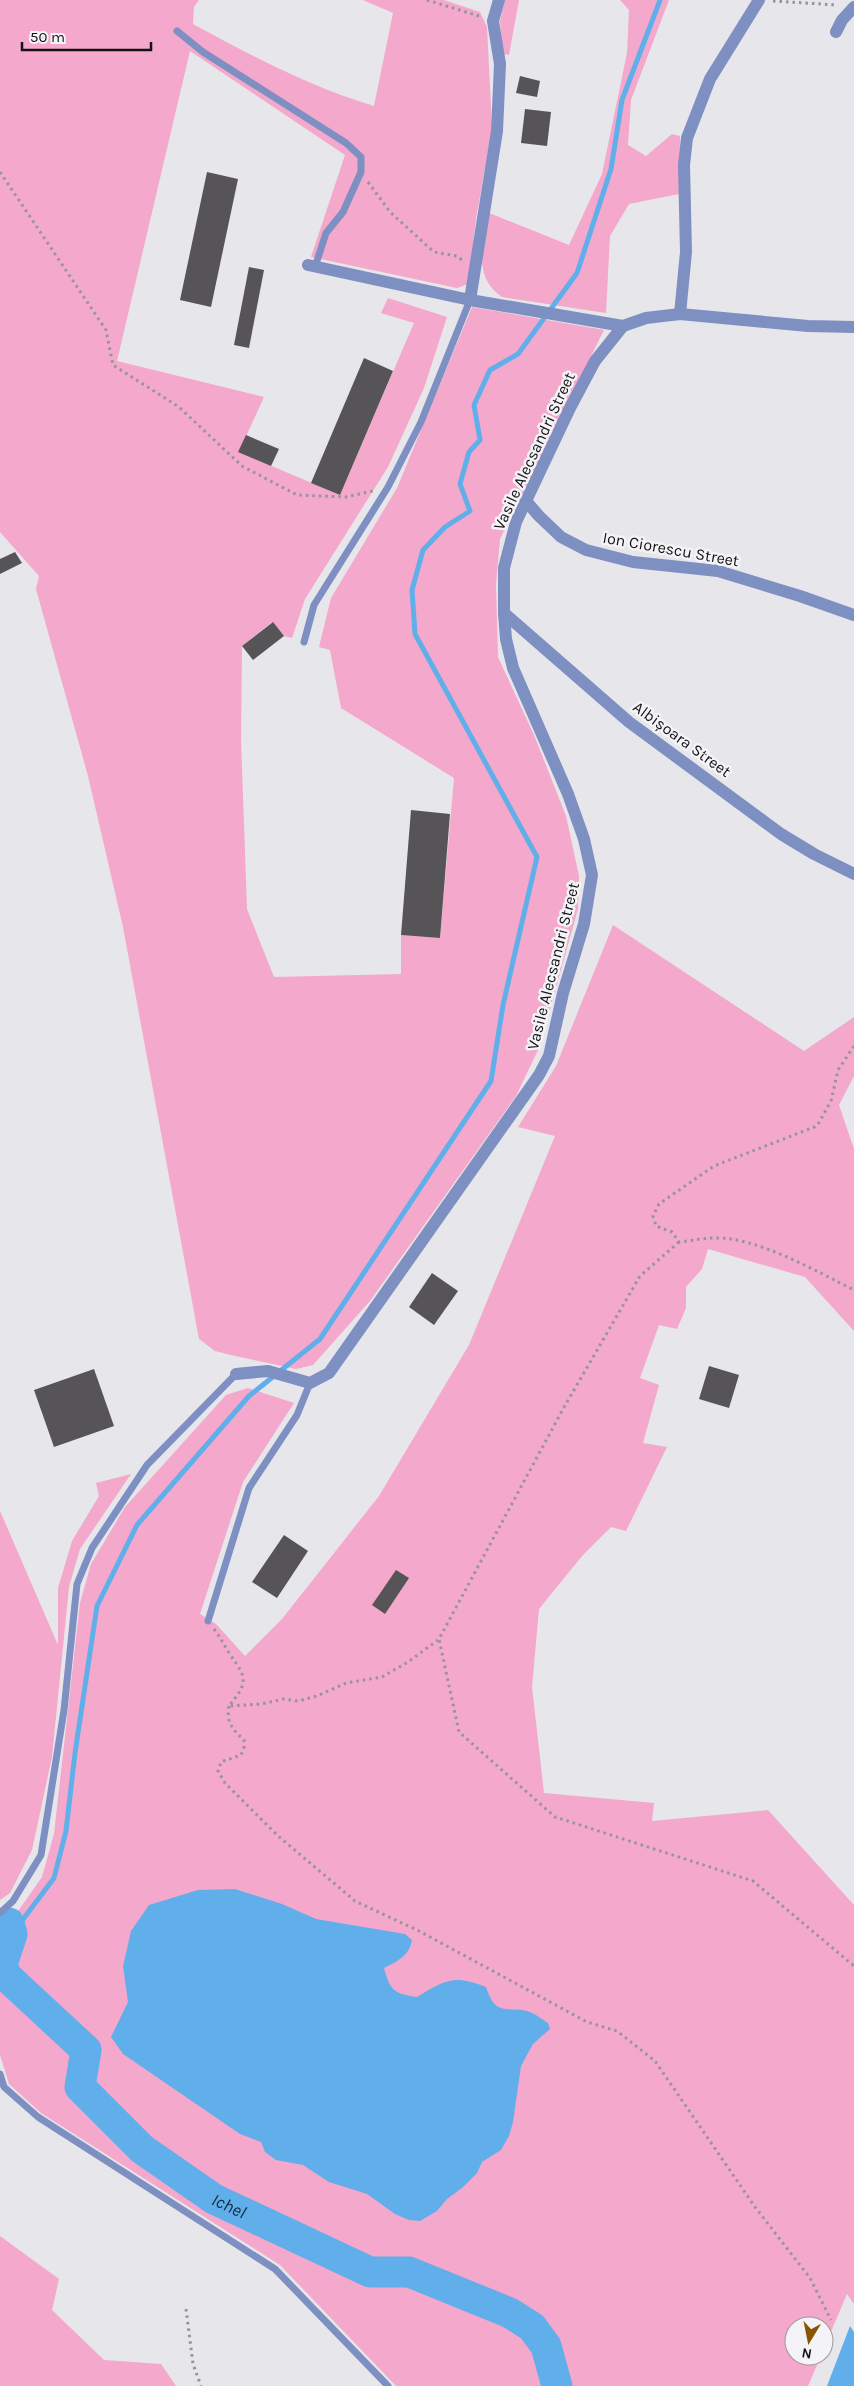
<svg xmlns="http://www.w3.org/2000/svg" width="854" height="2386" viewBox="0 0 854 2386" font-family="Karla,sans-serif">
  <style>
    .green { fill: #f4a8cb }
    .water { fill: #61afea }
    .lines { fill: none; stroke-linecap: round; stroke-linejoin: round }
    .stream { stroke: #61afea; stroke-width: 5 }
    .river { stroke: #61afea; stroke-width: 31 }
    .building { fill: #565457 }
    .path { stroke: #959598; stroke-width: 3; stroke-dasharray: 2.5 4; stroke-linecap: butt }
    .service { stroke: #7e8fc2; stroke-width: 7 }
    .minor { stroke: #7e8fc2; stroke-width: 12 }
    .labels { text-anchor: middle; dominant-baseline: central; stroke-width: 5; stroke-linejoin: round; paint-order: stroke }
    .street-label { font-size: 16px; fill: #131314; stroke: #f4f3f7 }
    .water-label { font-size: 18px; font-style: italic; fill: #0c2e45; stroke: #f4f3f7 }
  </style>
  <rect width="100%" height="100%" fill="#e7e6ea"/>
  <g class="green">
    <path d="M0 0H199L194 7 193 24C252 56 310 87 374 106L393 13 363 0H444L480 12 487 27 492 127 476 219 468 284 457 288 311 257 345 155 190 51 117 361 264 397 239 452 340 495 414 323 381 313 388 298 447 317 424 388 388 467 305 599 292 638 284 636 272 622 242 646 241 740 247 909 274 977 401 974V935L440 938 454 778 341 708 330 650 319 647 331 598 397 488 472 307 604 330 500 539 496 585 498 657 534 735 566 816 579 876 578 909 539 1048 516 1096 370 1301 313 1365 296 1369 231 1355 215 1351 199 1339 123 927 88 776 36 589 39 576 0 532Z"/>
    <polygon points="505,0 519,0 509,55 503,54 500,21"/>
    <path d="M620 0H669L631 100 628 145 646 156 672 134 680 136 679 194 629 204 610 236 606 313 502 297C472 276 483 245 489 213L569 245 602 174 627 53 629 10Z"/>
    <polygon points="613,925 804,1051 854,1017 854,1076 839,1105 854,1149 854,1331 805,1277 708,1249 702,1269 686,1287 686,1308 677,1329 659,1325 640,1378 659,1385 643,1443 667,1447 626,1531 611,1527 582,1556 539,1609 532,1687 544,1793 654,1803 652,1821 768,1810 854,1905 854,2304 847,2294 824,2348 824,2326 794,2326 794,2356 821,2356 808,2386 396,2386 280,2265 41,2113 9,2084 0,2055 0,1930 16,1914 42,1877 54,1834 80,1603 91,1564 125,1507 226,1395 248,1388 294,1403 243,1482 200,1614 216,1624 245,1656 282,1619 379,1496 469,1345 555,1136 518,1127 556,1066"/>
    <polygon points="131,1474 80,1549 69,1587 52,1757 32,1850 10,1893 0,1900 0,1511 58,1645 58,1588 72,1541 99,1496 96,1483"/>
    <polygon points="0,2236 59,2279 52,2310 104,2360 161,2364 176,2386 0,2386"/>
  </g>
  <g class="water">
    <path d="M235 1889 282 1904 316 1919 405 1934 412 1940C409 1956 398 1961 384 1968 390 1990 394 1994 417 1997 445 1980 454 1974 486 1987 496 2017 506 2006 527 2011 534 2013 542 2019 548 2023L550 2029 533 2044 521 2066 513 2122 509 2136 501 2150 482 2162 477 2173 462 2188 447 2199 437 2211 420 2221 409 2220 395 2214 367 2194 329 2182 303 2165 276 2160 265 2152 261 2142 240 2134 123 2054 111 2037 128 2002 123 1966 131 1931 149 1905 198 1890Z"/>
    <polygon points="850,2326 854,2332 854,2386 827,2386"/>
  </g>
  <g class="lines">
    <polyline class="stream" points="12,1934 54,1878 66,1831 75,1753 97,1606 137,1525 249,1396 320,1339 491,1081 503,1005 537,857 415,634 412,590 423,550 445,527 470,511 460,484 469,452 480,440 474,405 490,370 518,354 577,273 611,169 622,100 660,0"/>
    <path class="river" id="s1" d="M9 1923 12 1934 2 1964 6 1976 86 2050 80 2087 142 2149 214 2199 370 2272H409L510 2313 532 2327 546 2346 557 2386"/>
  </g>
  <g class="building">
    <polygon points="520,76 540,81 537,97 516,93"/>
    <polygon points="525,109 551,112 547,146 521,143"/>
    <polygon points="207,172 238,179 211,307 180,300"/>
    <polygon points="249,267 264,270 249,348 234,345"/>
    <polygon points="364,358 393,371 340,495 311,483"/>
    <polygon points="246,435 279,449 271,466 238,452"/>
    <polygon points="15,552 22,563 0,574 0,559"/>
    <polygon points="273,622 284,636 253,660 242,646"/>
    <polygon points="411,810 450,814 440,938 401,935"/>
    <polygon points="432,1273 458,1291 434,1325 409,1307"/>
    <polygon points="709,1366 739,1375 729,1408 699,1399"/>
    <polygon points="94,1369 114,1426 54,1447 34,1390"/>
    <polygon points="284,1535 308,1551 277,1598 252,1582"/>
    <polygon points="396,1570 409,1578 385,1614 372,1605"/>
  </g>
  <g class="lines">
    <g class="path">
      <polyline points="427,0 479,16"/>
      <polyline points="773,1 837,5"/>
      <polyline points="0,172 106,330 113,365 179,407 242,466 297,495 346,497 373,491"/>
      <polyline points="368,182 390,212 434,252 457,256 462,260"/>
      <path d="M854 1046 838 1070 831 1101 817 1126 714 1166 659 1204 653 1216 656 1226 672 1232 679 1242C691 1241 702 1238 714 1238 755 1236 818 1272 854 1290"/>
      <polyline points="679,1242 640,1276 563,1409 439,1639 459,1732 555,1817 753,1881 854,1966"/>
      <path d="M214 1629C221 1638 225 1647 231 1656 248 1679 247 1684 229 1706L261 1704 283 1699 298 1701 317 1696 346 1683 382 1677 408 1662 438 1640"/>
      <path d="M229 1706C226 1722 232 1729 244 1740V1748L241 1755 221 1762 218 1771 225 1783 277 1835 355 1901 419 1931 587 2022 617 2031 655 2061 755 2207 810 2278 831 2320"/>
      <polyline points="186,2309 193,2364 201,2386"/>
    </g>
    <g class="service">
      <polyline points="177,31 203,52 346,143 361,157 361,172 343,212 326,233 315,267"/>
      <polyline points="304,642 314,605 388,487 421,422 470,300"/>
      <polyline points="208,1621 249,1488 297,1415 310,1383"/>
      <polyline points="0,1913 13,1901 41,1855 64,1710 77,1584 92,1548 147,1465 236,1374"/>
      <polyline points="0,2074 4,2087 38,2117 275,2269 388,2386"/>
    </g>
    <g class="minor">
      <polyline points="836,32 842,20 854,7"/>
      <polyline points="308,265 470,300 623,326 646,318 680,314 808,326 854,327"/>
      <polyline points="470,300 497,131 500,64 493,21 499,0"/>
      <polyline points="680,314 686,252 684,165 687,138 710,79 759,0"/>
      <polyline points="526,501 539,516 561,537 586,550 633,562 718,571 800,596 854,615"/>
      <polyline points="504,613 629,722 781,834 814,854 854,874"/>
      <polyline points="236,1374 268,1371 310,1383 329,1373 539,1075 549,1056 563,993 584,924 592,875 584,839 568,794 513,668 506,639 504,613 504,568 516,522 570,408 595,361 623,326"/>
    </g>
  </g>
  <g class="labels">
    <g class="street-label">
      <text transform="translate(534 451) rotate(-65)">Vasile Alecsandri Street</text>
      <text transform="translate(671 549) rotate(10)">Ion Ciorescu Street</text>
      <text transform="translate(682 739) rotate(36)">Albișoara Street</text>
      <text transform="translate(553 966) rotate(-76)">Vasile Alecsandri Street</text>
    </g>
    <g class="water-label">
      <text stroke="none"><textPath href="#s1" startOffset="394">Ichel</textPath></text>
    </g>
  </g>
  <g transform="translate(809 2341) rotate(190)"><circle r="24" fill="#f4f3f7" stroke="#9a999c"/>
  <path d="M0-4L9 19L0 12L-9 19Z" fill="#885500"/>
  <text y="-8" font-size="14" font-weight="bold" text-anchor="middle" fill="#131314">N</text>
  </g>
  <path d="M22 42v8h129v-8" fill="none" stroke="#131314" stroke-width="2.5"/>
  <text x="30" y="42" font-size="15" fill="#131314" stroke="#f4f3f7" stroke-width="4" paint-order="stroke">50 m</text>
</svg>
